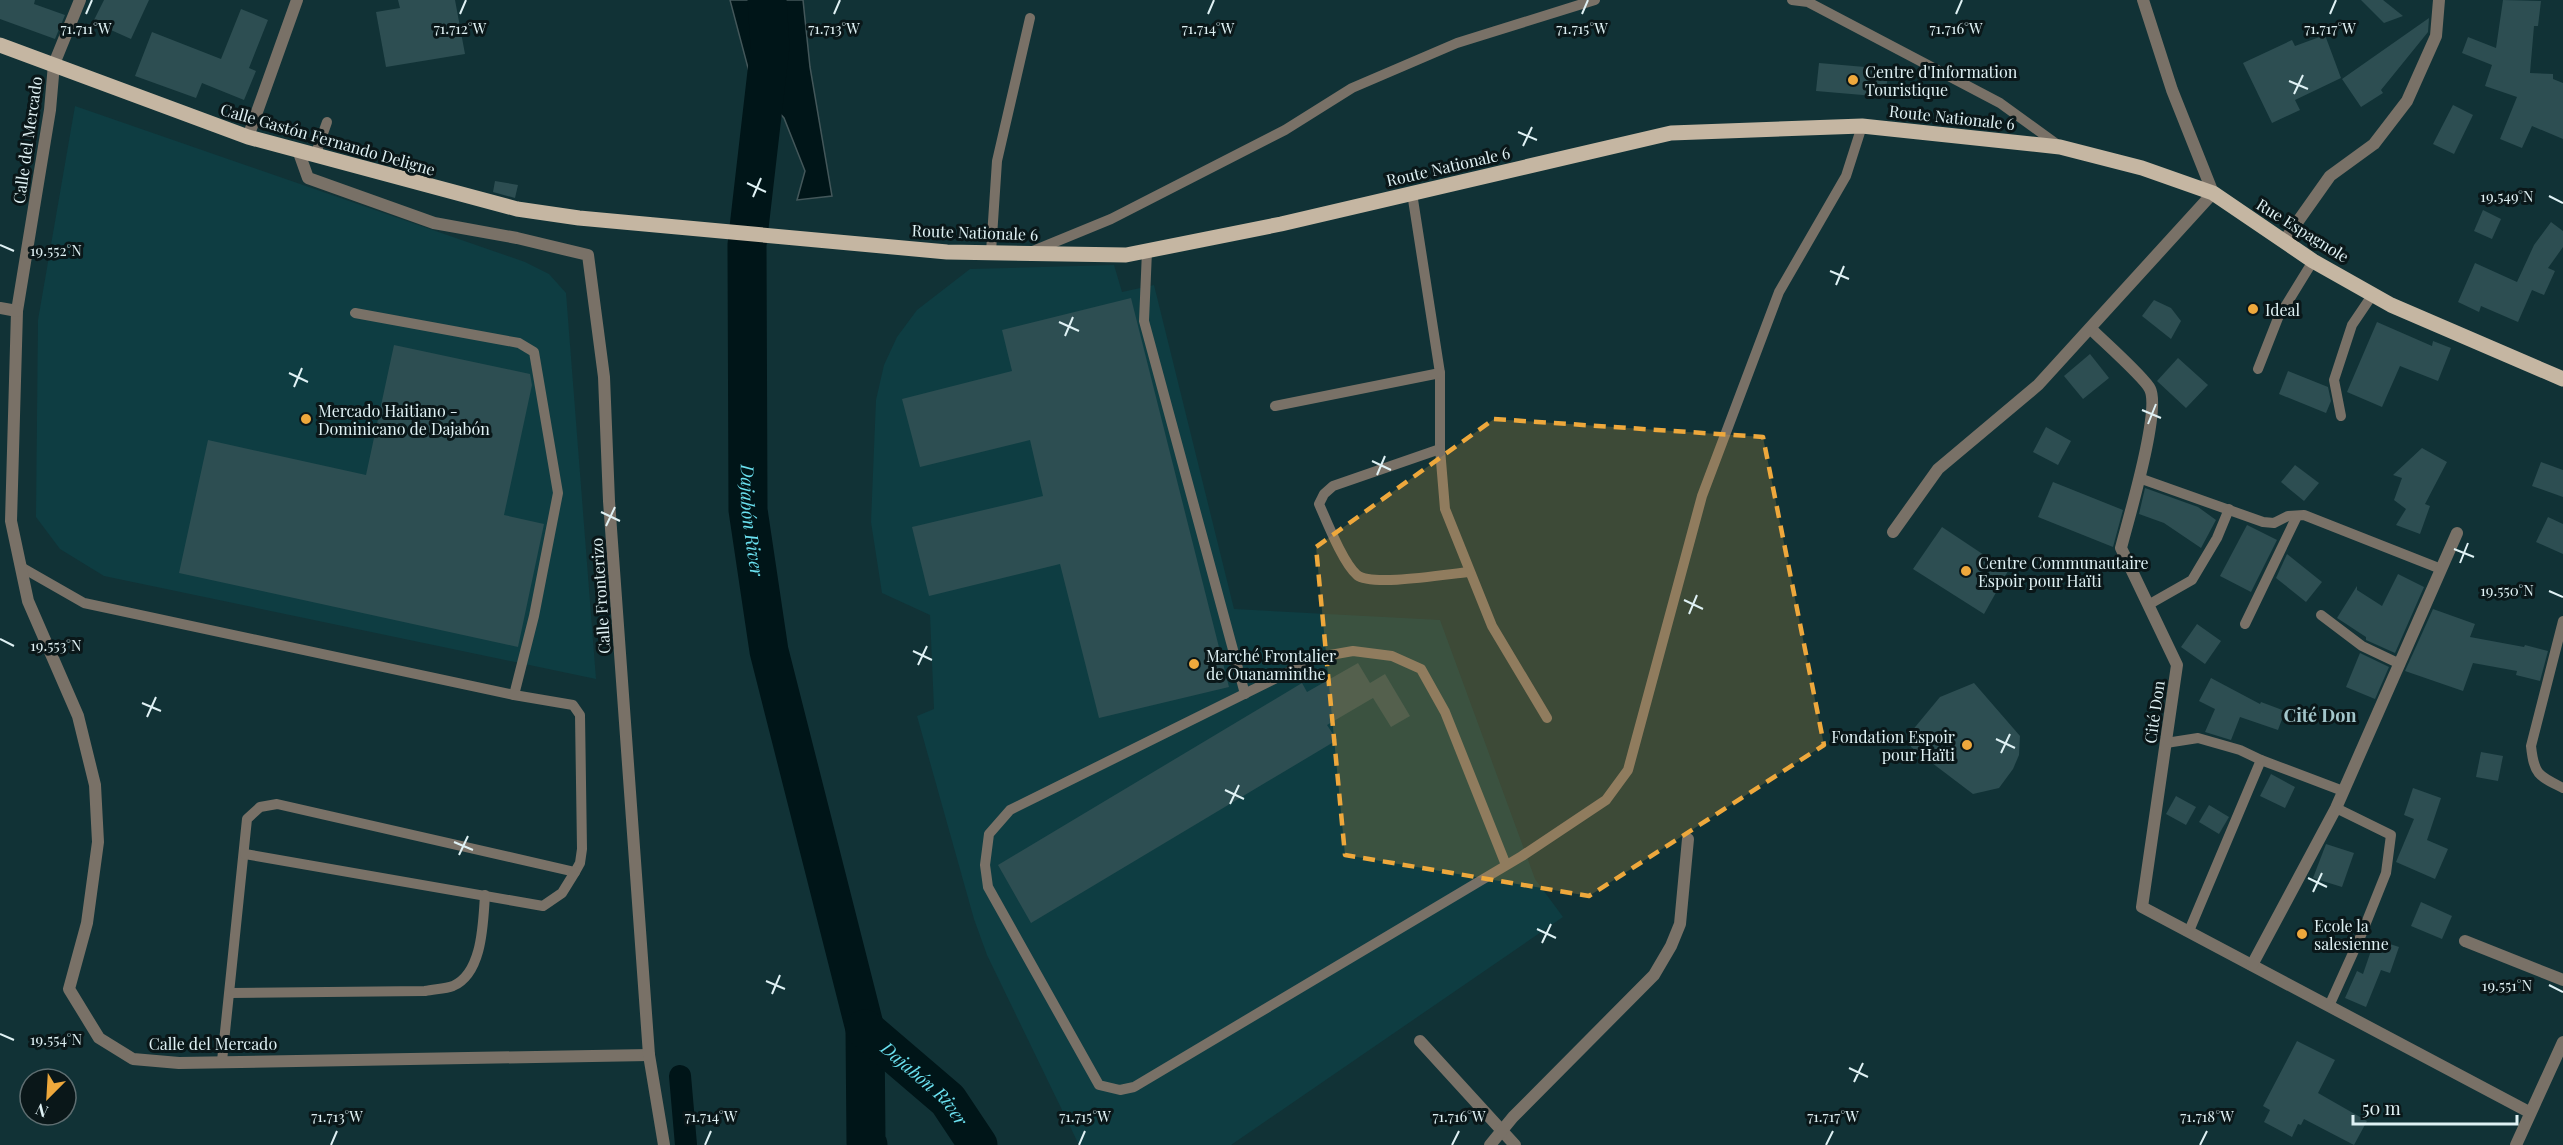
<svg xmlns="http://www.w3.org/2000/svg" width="2563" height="1145" viewBox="0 0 2563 1145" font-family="'Playfair Display',serif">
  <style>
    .built { fill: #0e3d42 }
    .water { fill: #001518; stroke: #43575a; stroke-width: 1.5 }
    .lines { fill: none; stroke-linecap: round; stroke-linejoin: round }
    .canal { stroke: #001518; stroke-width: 22 }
    .river { stroke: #001518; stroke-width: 39 }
    .building { fill: #2d4e52 }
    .service { stroke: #797167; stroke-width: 10 }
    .minor { stroke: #797167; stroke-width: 12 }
    .tertiary { stroke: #797167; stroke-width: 12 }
    .primary { stroke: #c5b6a2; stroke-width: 15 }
    .marked { fill: #eea83c; fill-opacity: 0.2; stroke: #eea83c; stroke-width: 4.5; stroke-dasharray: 12 8; stroke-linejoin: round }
    .ticks { fill: none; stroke: #dff1f4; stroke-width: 2 }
    .poi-dot { fill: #eea83c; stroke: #0a1719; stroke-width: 2 }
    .labels { text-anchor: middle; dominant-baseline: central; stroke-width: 6; stroke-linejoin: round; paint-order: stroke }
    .poi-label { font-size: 16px; fill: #dff1f4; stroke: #0a1719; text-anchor: start }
    .street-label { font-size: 16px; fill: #dff1f4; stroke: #0a1719 }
    .water-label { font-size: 18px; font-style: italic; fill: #6be2f1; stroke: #0a1719 }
    .neighbourhood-label { font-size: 18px; font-weight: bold; fill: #a2c5ca; stroke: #0a1719 }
    .ticks-label { font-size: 15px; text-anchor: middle; fill: #dff1f4; stroke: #0a1719; stroke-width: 6; stroke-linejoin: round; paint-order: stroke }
  </style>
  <rect width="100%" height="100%" fill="#113236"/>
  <g class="built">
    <polygon points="75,106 525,262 549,274 566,293 596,679 104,576 60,549 36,517 38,320"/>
    <polygon points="1114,265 1122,292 1154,285 1234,609 1440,620 1535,879 1563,917 1231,1145 1079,1145 987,955 974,919 917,716 934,709 930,615 882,593 871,522 876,400 884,365 897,337 917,310 970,269"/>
  </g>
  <polygon class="water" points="730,0 803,0 810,67 832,196 797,200 805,171 784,118 752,83"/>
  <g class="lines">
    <polyline class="canal" points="680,1076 686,1145"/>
    <g class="river">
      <path id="s1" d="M767 0 770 46 747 245 748 510 769 651 865 1029 866 1142 868 1145"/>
      <path id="s2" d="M865 1029 948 1100 978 1145"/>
    </g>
  </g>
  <g class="building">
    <polygon points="0,0 35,0 34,4 65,15 55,39 0,19"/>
    <polygon points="104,0 149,0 131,39 93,22"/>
    <polygon points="398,0 455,0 465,54 386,67 376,12 400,8"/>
    <polygon points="2361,0 2383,0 2403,16 2384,23"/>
    <polygon points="2503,0 2541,1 2538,26 2534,26 2530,73 2553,74 2553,79 2563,83 2563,139 2532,126 2522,148 2500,139 2517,97 2485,86 2492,65 2462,53 2468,37 2496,48"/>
    <polygon points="241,9 268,20 249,68 256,71 244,100 202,83 196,98 135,76 152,32 221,59"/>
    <polygon points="2429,18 2428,32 2381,90 2383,93 2361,107 2342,79"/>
    <polygon points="2325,35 2341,78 2295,100 2300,110 2272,123 2243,63 2292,40 2295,46"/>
    <polygon points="1819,63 1888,69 1886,97 1816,91"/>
    <polygon points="2453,105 2473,115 2454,154 2433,144"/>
    <polygon points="495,181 518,185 515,198 493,192"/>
    <polygon points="2483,210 2501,219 2492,239 2474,231"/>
    <polygon points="2551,222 2563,231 2563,247 2548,268 2555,271 2544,295 2532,290 2518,322 2481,306 2479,312 2458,302 2475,263 2517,282 2534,245"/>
    <polygon points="1131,298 1229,687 1099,718 1060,564 929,596 912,527 1043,496 1030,440 920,467 902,399 1012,371 1002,330"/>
    <polygon points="2154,300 2171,308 2181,321 2171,339 2142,316"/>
    <polygon points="2377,322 2432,346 2433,341 2451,348 2438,381 2400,366 2382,407 2347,392"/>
    <polygon points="394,345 530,374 532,385 504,515 544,524 518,647 179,573 208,440 366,475"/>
    <polygon points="2090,354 2109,378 2083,399 2064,376"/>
    <polygon points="2178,358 2208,385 2186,408 2157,381"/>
    <polygon points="2288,371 2328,387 2331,401 2326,413 2279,394"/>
    <polygon points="2046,427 2071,441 2058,465 2033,452"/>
    <polygon points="2422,448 2447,462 2425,504 2430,506 2420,534 2396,525 2406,509 2394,500 2402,478 2393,475"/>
    <polygon points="2541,462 2563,470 2563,497 2532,486"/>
    <polygon points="2295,465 2319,483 2304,501 2281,482"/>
    <polygon points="2053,482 2123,510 2113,547 2038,517"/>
    <polygon points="2145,488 2198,507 2216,520 2201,548 2164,523 2139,514"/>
    <polygon points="2548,517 2563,524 2563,554 2536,542"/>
    <polygon points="2247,525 2277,540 2251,592 2220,576"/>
    <polygon points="1942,527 2008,571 1984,614 1913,569"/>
    <polygon points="2287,554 2322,582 2306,602 2276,578"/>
    <polygon points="2398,574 2424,587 2395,653 2366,640 2366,637 2337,618 2357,586 2357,590 2382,606"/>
    <polygon points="2433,609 2475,624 2470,637 2524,647 2525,645 2548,651 2540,681 2516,675 2517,671 2473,663 2463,691 2405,671"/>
    <polygon points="2197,624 2221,641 2205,664 2181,647"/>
    <polygon points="2360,653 2389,667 2375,699 2346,687"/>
    <polygon points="1358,663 1370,683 1385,674 1410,716 1391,727 1373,698 1327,725 1337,740 1031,923 998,865 1302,683 1307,692"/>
    <polygon points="2211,678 2260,704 2261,702 2285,711 2278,730 2240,717 2231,740 2205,732 2215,709 2199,701"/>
    <polygon points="1974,683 2020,736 2019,755 2013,769 1999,788 1973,794 1911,747 1911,732 1940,697"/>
    <polygon points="2481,752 2503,756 2498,781 2476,777"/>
    <polygon points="2271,774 2295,787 2285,808 2260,796"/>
    <polygon points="2413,788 2441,798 2427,840 2448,849 2435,879 2396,862 2414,819 2404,815"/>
    <polygon points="2176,796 2196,807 2186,825 2166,814"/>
    <polygon points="2209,805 2229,817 2219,834 2199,822"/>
    <polygon points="2326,844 2354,853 2342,887 2313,878"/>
    <polygon points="2421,902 2452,916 2442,939 2411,926"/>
    <polygon points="2375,939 2399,947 2390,973 2381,970 2366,1007 2345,998 2357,971 2363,974"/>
    <polygon points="2297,1041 2335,1060 2318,1093 2367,1121 2354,1145 2304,1119 2301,1125 2298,1124 2292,1137 2264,1122 2270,1110 2263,1106"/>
  </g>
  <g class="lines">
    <g class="service">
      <polyline points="1792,0 1808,2 2000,103 2058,145"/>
      <polyline points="315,156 327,122"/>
      <polyline points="1412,193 1440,373 1440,449 1445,509 1492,626 1547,718"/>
      <polyline points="1033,251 1111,219 1285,130 1352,88 1457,43 1595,0"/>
      <polyline points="1147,251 1144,321 1245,694"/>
      <polyline points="991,252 997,161 1030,18"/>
      <polyline points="355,313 519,343 534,352 558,493 534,616 514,695"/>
      <polyline points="2258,369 2278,318 2313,261"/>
      <polyline points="1275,406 1440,373"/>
      <polyline points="2341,416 2334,380 2352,325 2373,294"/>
      <path d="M1440 449 1333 486 1324 494 1319 504C1327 522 1343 563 1357 575 1372 587 1447 574 1469 572"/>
      <polyline points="2139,478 2263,522 2274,523 2288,516 2304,515 2441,569"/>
      <polyline points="21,567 84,603 514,695 573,705 580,715 582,849 580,863 575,872 277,804 260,807 247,819 222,1061"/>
      <polyline points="2148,605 2192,580 2217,538 2229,509"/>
      <polyline points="2321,615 2362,646 2400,664"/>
      <path d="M2563 621 2531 746C2534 774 2538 776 2563 788"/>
      <polyline points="2245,624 2297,516"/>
      <polyline points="2166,743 2198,738 2240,750 2261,760 2343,791"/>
      <polyline points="245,854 543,906 562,893 575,872"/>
      <polyline points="1506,865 1445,712 1421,669 1392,656 1353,651 1319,657 1010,810 989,834 985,865 988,887 1099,1085 1120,1090 1134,1087 1522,856 1606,800 1628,770 1702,496 1779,292 1846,176 1862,126"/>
      <polyline points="2189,931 2261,760"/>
      <path d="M230 993 425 991C434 989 445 989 453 986 483 973 483 922 485 895"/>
      <polyline points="2329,1006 2362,933 2386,873 2391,835 2336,808"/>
    </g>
    <g class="minor">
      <polyline points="80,0 54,64 50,110 17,311 11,521 28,601 78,716 95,785 98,842 87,923 69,989 99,1038 133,1059 179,1063 649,1055"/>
      <polyline points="248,137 297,0"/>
      <polyline points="298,150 308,178 434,223 517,238 588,255 604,377 609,501 649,1055 664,1145"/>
      <polyline points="2284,241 2330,176 2374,144 2407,101 2436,36 2439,0"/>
      <polyline points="0,308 17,311"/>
      <path d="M2091 329C2102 340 2145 378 2150 389 2161 411 2128 520 2121 548L2177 665 2142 907 2529 1112"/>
      <polyline points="1893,532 1938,469 2038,385 2213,193"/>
      <polyline points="2465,941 2563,980"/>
      <polyline points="2252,965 2336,808 2457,533"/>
      <polyline points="1420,1041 1515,1145"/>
      <polyline points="1490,1145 1513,1117 1654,975 1671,946 1680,924 1688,839"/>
      <polyline points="2516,1145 2563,1042"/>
    </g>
    <polyline class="tertiary" points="2143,0 2172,90 2213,193"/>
    <polyline class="primary" points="0,45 248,137 517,209 579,218 947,252 1126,255 1281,224 1671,133 1862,126 2060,147 2142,168 2213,193 2313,261 2391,305 2563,379"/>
  </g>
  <path class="marked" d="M1494 419 1763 437 1824 745 1589 896 1345 855 1316 547Z"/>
  <path class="ticks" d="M86 14 92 0M460 14 466 0M834 14 840 0M1208 14 1214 0M1582 14 1588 0M1956 14 1962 0M2330 14 2336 0M2289 81 2308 89M2294 94 2303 75M1518 132 1537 140M1523 146 1532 127M747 183 766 192M2549 196 2563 203M753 197 761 178M0 245 14 251M1830 271 1849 279M1836 285 1844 266M1059 322 1079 331M1065 336 1073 317M289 373 308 382M294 387 302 368M2142 410 2161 418M2148 424 2156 404M1372 461 1391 470M1377 475 1385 456M601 512 620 521M606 526 615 507M2454 549 2474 557M2460 563 2468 543M2549 591 2563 597M1684 600 1703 609M1689 614 1697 595M0 639 14 646M913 651 932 660M918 665 927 646M142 703 161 711M147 717 156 697M1996 739 2015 748M2001 753 2010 734M1225 790 1244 799M1230 804 1239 785M454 842 473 850M459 855 468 836M2308 878 2327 887M2313 892 2322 873M1537 929 1556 938M1542 943 1551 924M766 981 785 989M2549 985 2563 992M772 994 780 975M0 1034 14 1040M1849 1068 1868 1077M1854 1082 1863 1063M331 1145 337 1131M705 1145 711 1131M1079 1145 1085 1131M1452 1145 1459 1131M1826 1145 1833 1131M2200 1145 2207 1131"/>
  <g class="poi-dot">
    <circle cx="1853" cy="80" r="6"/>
    <circle cx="2253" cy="309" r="6"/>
    <circle cx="306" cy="419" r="6"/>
    <circle cx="1966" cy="571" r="6"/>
    <circle cx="1194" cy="664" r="6"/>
    <circle cx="1967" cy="745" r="6"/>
    <circle cx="2302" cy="934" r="6"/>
  </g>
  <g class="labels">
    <g class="poi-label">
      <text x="1865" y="71">Centre d'Information<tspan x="1865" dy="18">Touristique</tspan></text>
      <text x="2265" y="309">Ideal</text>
      <text x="318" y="410">Mercado Haitiano -<tspan x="318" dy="18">Dominicano de Dajabón</tspan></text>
      <text x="1978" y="562">Centre Communautaire<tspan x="1978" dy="18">Espoir pour Haïti</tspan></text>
      <text x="1206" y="655">Marché Frontalier<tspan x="1206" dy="18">de Ouanaminthe</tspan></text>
      <text x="1955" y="736" text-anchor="end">Fondation Espoir<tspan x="1955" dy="18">pour Haïti</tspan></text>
      <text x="2314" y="925">Ecole la<tspan x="2314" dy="18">salesienne</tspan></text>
    </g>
    <g class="street-label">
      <text transform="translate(1952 117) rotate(6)">Route Nationale 6</text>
      <text transform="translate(328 139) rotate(16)">Calle Gastón Fernando Deligne</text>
      <text transform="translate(27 140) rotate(-82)">Calle del Mercado</text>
      <text transform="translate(1448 166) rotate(-13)">Route Nationale 6</text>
      <text transform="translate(2303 230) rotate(32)">Rue Espagnole</text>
      <text transform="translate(975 232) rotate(2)">Route Nationale 6</text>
      <text transform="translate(600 596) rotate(-94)">Calle Fronterizo</text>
      <text transform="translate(2154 712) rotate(-82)">Cité Don</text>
      <text x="213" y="1043">Calle del Mercado</text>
    </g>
    <g class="water-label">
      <text stroke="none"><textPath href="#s1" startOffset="522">Dajabón River</textPath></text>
      <text stroke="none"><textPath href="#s2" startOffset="81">Dajabón River</textPath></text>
    </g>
    <g class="neighbourhood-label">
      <text x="2320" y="715">Cité Don</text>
    </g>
  </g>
  <g class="ticks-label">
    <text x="86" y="34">71.711°W</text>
    <text x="460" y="34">71.712°W</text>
    <text x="834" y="34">71.713°W</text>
    <text x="1208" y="34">71.714°W</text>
    <text x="1582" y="34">71.715°W</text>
    <text x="1956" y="34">71.716°W</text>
    <text x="2330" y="34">71.717°W</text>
    <text x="2507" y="202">19.549°N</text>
    <text x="56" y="256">19.552°N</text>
    <text x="2507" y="596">19.550°N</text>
    <text x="56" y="651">19.553°N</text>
    <text x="2507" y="991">19.551°N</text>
    <text x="56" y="1045">19.554°N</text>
    <text x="337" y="1122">71.713°W</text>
    <text x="711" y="1122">71.714°W</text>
    <text x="1085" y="1122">71.715°W</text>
    <text x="1459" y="1122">71.716°W</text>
    <text x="1833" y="1122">71.717°W</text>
    <text x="2207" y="1122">71.718°W</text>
  </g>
  <g transform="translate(48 1097) rotate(204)"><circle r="28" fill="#0a1719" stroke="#5f6e71" stroke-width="1.5"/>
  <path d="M0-4.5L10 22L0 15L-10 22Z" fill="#eea83c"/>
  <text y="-9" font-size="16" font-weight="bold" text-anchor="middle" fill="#dff1f4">N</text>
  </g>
  <path d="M2353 1115v9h164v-9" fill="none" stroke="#dff1f4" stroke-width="3"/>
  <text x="2362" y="1115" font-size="18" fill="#dff1f4" stroke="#0a1719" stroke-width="4.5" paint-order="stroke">50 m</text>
</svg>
